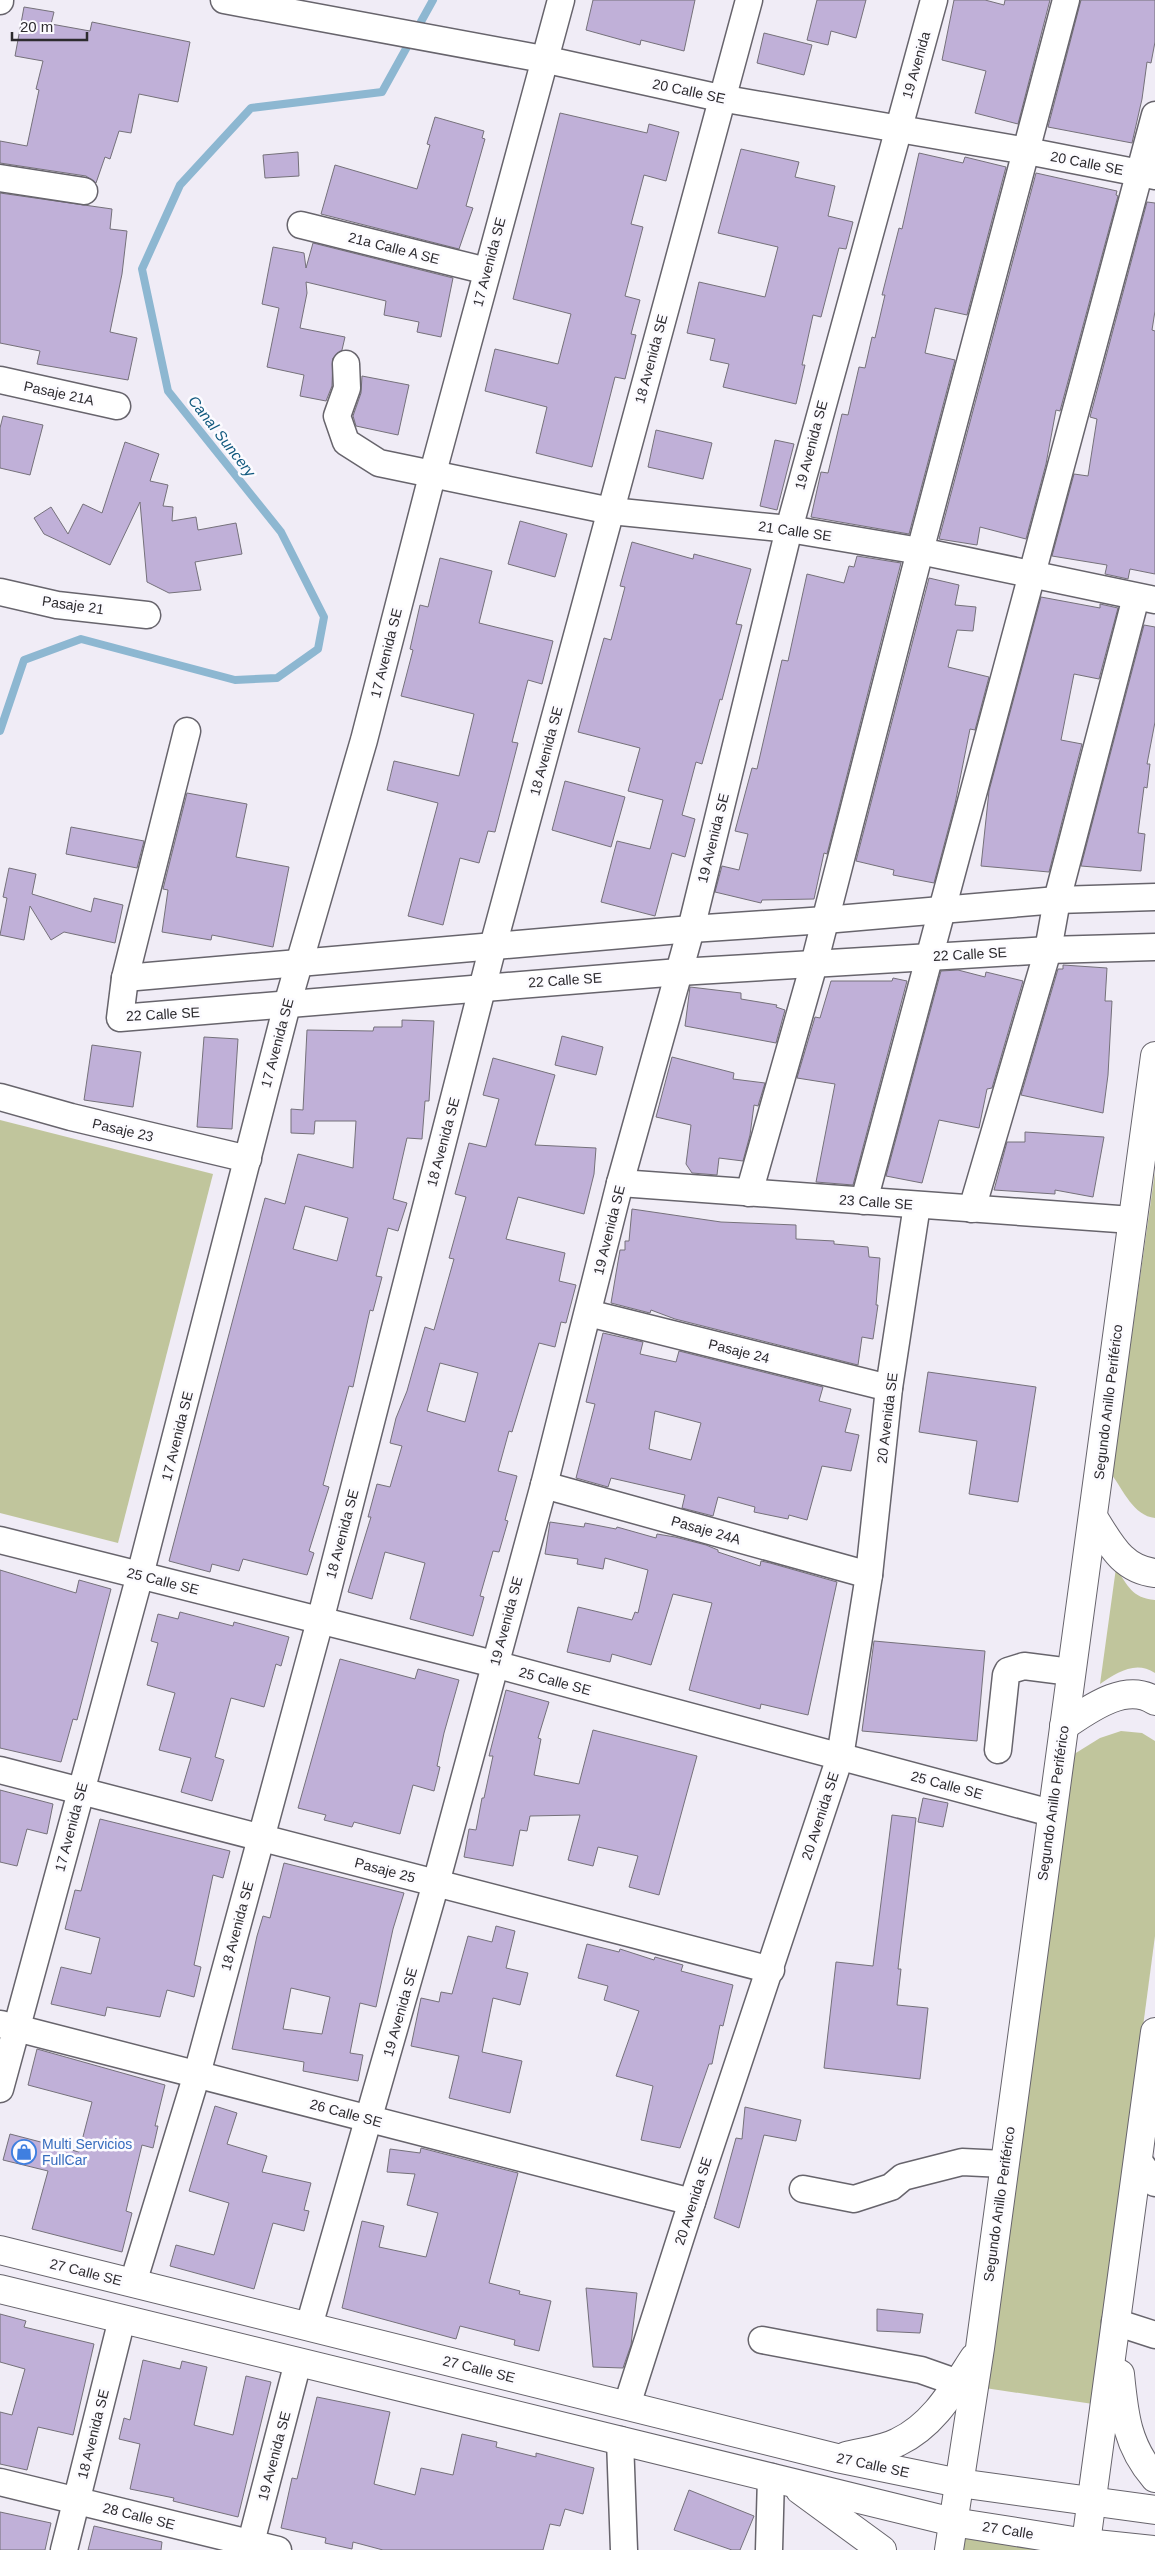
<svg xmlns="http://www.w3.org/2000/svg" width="1155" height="2550" viewBox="0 0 1155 2550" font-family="Arial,sans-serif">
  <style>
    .green { fill: #c0c59c }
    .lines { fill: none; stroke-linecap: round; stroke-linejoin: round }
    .stream { stroke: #8db7d1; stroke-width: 8 }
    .building { fill: #c0b0d8; stroke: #75717a; fill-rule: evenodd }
    .minor-casing { stroke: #67646c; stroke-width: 29 }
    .major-casing { stroke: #67646c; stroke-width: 30 }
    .minor { stroke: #fff; stroke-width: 26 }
    .major { stroke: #fff; stroke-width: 28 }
    .labels { text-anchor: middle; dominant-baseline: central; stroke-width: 5; stroke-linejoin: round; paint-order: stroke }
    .street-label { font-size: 14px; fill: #2d2b2f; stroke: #fcfbff }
    .shop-label { font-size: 14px; fill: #366cbe; stroke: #fcfbff; text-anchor: start }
    .water-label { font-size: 15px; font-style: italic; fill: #11597e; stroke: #fcfbff }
  </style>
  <rect width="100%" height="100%" fill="#f0ecf6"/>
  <g class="green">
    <polygon points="0,1120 213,1174 118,1543 0,1513"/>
    <path d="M1155 1172V1518C1134 1516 1123 1490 1112 1475Z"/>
    <path d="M1116 1568C1128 1586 1132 1598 1155 1600V1673C1135 1660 1117 1673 1100 1684Z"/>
    <polygon points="1121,1731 1142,1733 1155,1741 1155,1936 1093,2404 985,2388 1071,1756 1100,1738"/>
    <polygon points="956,2526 1081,2550 953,2550"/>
  </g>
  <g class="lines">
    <polyline class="stream" points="0,731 24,660 81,639 235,680 277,678 318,649 324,617 281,532 168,391 142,269 180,185 251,108 382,92 433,0"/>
  </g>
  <g class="building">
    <polygon points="593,0 695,0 684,51 641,40 640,45 586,30"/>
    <polygon points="817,0 866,0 856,38 831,31 828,45 807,40"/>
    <polygon points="954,0 985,0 1004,5 1005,0 1050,0 1018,124 975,113 986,71 942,60"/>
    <polygon points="1081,0 1155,0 1155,42 1151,63 1147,62 1142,99 1132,143 1048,127"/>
    <polygon points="24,7 54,12 51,24 90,31 92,22 190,42 178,102 139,94 131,133 119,131 110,159 105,157 96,183 86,176 0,163 0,141 27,146 39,90 36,89 43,61 15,56"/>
    <polygon points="764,33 812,45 804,75 757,63"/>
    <polygon points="560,113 647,133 649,124 679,132 666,181 644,175 631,224 643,227 625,296 640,300 631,334 636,335 625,379 615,377 592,467 536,453 547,407 485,391 495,349 558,364 571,314 513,299"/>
    <polygon points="435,117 484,131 482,138 485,139 466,206 473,208 459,249 321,214 335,165 417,189 430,145 427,144"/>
    <polygon points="741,149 799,162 795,177 835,186 828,216 853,222 846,249 839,248 821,317 813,315 802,365 805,365 796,404 723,387 729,364 710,360 715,339 687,333 699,282 765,297 778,247 718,233"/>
    <polygon points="298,152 299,176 265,178 263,155"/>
    <polygon points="919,153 963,163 965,157 1006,167 967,315 935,308 925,353 955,360 909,534 811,517 821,472 828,473 842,414 848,415 859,367 865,368 872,337 875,338 885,295 882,295 899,228 902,229"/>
    <polygon points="1036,173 1117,191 1116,195 1118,196 1060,411 1056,410 1046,464 1026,539 980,527 977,545 939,539"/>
    <polygon points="0,193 112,209 110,229 127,231 122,274 110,332 137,338 128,380 37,364 40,351 0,343"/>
    <polygon points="1147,202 1155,203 1155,311 1152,330 1155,331 1155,574 1130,569 1128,579 1105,574 1107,565 1052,556 1074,474 1088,476 1097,419 1090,417"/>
    <polygon points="313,243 453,278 441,337 417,332 419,322 384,315 386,301 306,282 307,293 300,328 345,337 342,350 333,358 332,386 326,401 300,396 304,375 267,367 279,308 262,304 273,247 304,253 306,268"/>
    <polygon points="362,376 409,385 398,435 356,426 353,416 361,393"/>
    <polygon points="3,416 43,425 30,475 0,468 0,428"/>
    <polygon points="656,430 712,443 703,479 648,467"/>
    <polygon points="775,440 794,444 777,510 760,506"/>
    <polygon points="125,442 159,454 150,481 168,485 163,506 173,507 172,521 196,517 198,530 236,523 242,554 195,562 201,590 169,593 147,582 140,502 110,565 44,534 34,518 51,507 68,534 83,504 102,513"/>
    <polygon points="520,521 567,534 555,577 508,564"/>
    <polygon points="632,542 693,559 694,554 751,569 736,624 742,625 722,700 720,699 702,764 696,762 682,815 695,819 685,857 672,853 655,916 601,902 617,841 650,849 663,800 628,791 640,748 578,732 604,638 611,640 625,587 620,586"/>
    <polygon points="857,556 901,563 827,854 824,853 814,899 762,900 761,903 715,892 722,866 739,870 748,834 735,831 752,768 757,769 782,660 788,661 807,574 844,583 849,566 854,567"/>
    <polygon points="440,558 492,571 479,623 553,641 542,684 528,680 512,742 518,743 495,832 488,831 479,863 460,858 443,925 408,916 438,803 387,790 394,761 459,776 474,714 401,696 413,650 410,649 420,605 428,607"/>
    <polygon points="929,578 959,585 955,605 976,607 973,631 957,630 948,667 989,677 975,730 970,729 955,804 934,883 893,875 894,870 856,861"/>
    <polygon points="1041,597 1100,608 1100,604 1118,608 1099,679 1074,674 1061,740 1082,744 1049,872 981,866 989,791"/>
    <polygon points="1144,625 1155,627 1155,722 1147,764 1150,764 1147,788 1144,787 1138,833 1145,834 1141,871 1081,866"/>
    <polygon points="565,781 625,797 611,847 552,830"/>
    <polygon points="187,793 247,804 236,857 289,867 273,947 212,935 211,940 162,932 168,890 163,889"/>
    <polygon points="71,827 144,841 137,868 66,854"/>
    <polygon points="9,868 36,874 32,894 91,912 94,898 123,905 115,943 64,932 51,940 30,906 24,940 0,935 7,898 3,897"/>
    <polygon points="1063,965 1107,968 1105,1001 1112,1001 1108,1075 1103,1113 1021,1095 1058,969 1063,969"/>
    <polygon points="958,970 985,977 986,972 1023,981 992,1088 987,1089 979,1128 939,1120 922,1183 886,1176 941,971"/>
    <polygon points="893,978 907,981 853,1185 816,1182 835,1084 797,1078 815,1017 820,1018 831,981 892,981"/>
    <polygon points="690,987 741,993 741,999 777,1005 776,1007 785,1010 776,1043 685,1026"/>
    <path d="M402 1020 434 1021 429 1101H425L422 1139 407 1138 393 1199 407 1203 398 1231 388 1228 376 1276 382 1277 373 1311 370 1310 353 1387 349 1386 323 1485 329 1487 309 1551 314 1553 307 1575 243 1559 239 1571 212 1564 210 1572 169 1561 265 1198 285 1204 298 1154 353 1168 356 1121H315L314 1134 291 1133V1109L303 1110 307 1030 373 1031 374 1027H402ZM305 1206 348 1218 337 1261 293 1249Z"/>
    <polygon points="562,1036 603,1047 596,1075 555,1065"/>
    <polygon points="204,1037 238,1039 232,1129 197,1127"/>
    <polygon points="92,1045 141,1052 133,1107 84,1100"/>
    <polygon points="672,1057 734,1073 733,1079 765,1083 758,1106 754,1105 750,1135 743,1161 719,1158 717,1175 692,1173 686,1164 691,1125 656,1117"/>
    <path d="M493 1058 555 1075 535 1145 596 1148 594 1174 584 1214 518 1197 506 1239 565 1253 559 1281 576 1285 566 1323 561 1322 555 1347 539 1343 512 1432 509 1431 498 1471 517 1476 505 1520 508 1521 499 1552 493 1551 480 1596 484 1597 473 1636 410 1619 425 1563 385 1552 372 1599 348 1592 371 1517H368L377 1484 390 1487 402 1446 390 1443 396 1418 407 1391 425 1327 434 1330 454 1259 449 1258 466 1197 455 1194 469 1143 486 1147 499 1099 483 1095ZM440 1363 478 1373 465 1422 427 1411Z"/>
    <polygon points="1025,1132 1104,1137 1093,1197 1055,1190 1055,1194 994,1190 1007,1142 1025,1142"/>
    <polygon points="632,1209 721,1222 796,1225 796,1239 834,1241 834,1244 868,1247 869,1257 880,1258 876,1305 878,1305 873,1339 862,1337 858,1365 675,1319 651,1310 650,1313 611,1303 620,1250 625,1250 625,1241 629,1241"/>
    <path d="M603 1333 643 1342 640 1354 676 1362 679 1351 823 1387 819 1401 851 1409 845 1432 859 1435 851 1471 822 1466 807 1520 789 1515 788 1519 754 1512 755 1507 718 1497 713 1516 682 1508 685 1495 611 1478 608 1487 576 1478 595 1404 586 1402ZM655 1411 701 1423 691 1460 649 1449Z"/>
    <polygon points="928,1372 1036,1387 1018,1502 969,1494 977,1441 919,1432"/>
    <polygon points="550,1522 584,1527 585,1523 616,1529 617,1527 656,1538 657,1534 675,1537 706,1545 718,1550 718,1552 760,1566 761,1561 770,1563 837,1582 808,1715 761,1704 760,1709 689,1690 712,1603 673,1594 651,1665 612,1654 610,1662 567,1652 578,1607 632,1620 635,1612 638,1613 648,1570 605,1558 603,1569 577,1564 578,1559 545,1554"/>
    <polygon points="0,1570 76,1593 79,1580 111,1589 77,1720 73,1719 61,1762 0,1748"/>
    <polygon points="180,1612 233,1626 234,1622 289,1637 281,1666 276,1664 264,1707 231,1698 215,1757 224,1760 212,1801 181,1792 191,1758 159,1750 175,1693 147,1685 158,1643 151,1641 158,1614 178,1619"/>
    <polygon points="874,1641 985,1651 977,1741 862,1731"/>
    <polygon points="340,1659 415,1679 418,1669 459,1680 444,1733 437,1766 440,1767 434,1791 413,1785 400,1834 354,1822 352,1827 324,1820 326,1815 298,1808"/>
    <polygon points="506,1690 549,1702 538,1738 541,1739 534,1775 579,1784 593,1730 697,1756 659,1895 629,1887 638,1856 598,1847 593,1866 568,1860 580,1815 530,1816 527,1831 520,1830 513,1866 464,1857 469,1829 476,1830 482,1798 484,1798 493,1756 489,1756"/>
    <polygon points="0,1790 53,1804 47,1834 27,1829 17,1866 0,1862"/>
    <polygon points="923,1798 948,1803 943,1827 918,1822"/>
    <polygon points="892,1815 916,1818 898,1969 901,1969 897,2005 928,2008 920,2079 824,2068 836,1962 873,1966"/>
    <polygon points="100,1819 230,1851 223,1878 213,1875 194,1965 201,1967 194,1997 167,1990 160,2017 107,2007 105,2016 51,2004 61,1967 91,1974 100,1938 65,1929 75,1890 81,1891"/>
    <path d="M284 1863 404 1893 393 1929 376 2007 360 2003 350 2053 363 2055 358 2081 303 2071 304 2062 232 2049 257 1936 263 1916 270 1918ZM291 1988 330 1997 322 2034 283 2029Z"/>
    <polygon points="496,1926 515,1931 506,1968 528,1973 520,2005 493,1998 482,2052 522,2061 510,2113 449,2098 459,2056 411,2046 421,1998 439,2002 441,1992 452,1994 468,1936 492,1942"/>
    <polygon points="587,1944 619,1952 620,1949 654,1960 655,1957 683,1965 681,1971 733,1985 723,2026 720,2025 712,2064 709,2064 680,2148 641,2140 653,2086 616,2076 639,2011 604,2000 608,1986 578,1978"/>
    <polygon points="37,2049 165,2085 155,2126 158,2126 153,2148 142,2145 126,2211 132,2213 122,2252 32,2229 48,2171 3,2160 10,2134 79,2152 92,2102 28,2085"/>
    <polygon points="215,2106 237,2113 227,2144 267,2156 262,2172 311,2183 304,2210 309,2211 304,2231 273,2223 254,2289 170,2266 176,2245 214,2255 229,2203 189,2191"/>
    <polygon points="745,2107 801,2120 796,2141 764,2135 739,2228 714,2218 736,2138 742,2139"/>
    <polygon points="421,2148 518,2173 489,2283 520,2291 519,2294 551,2301 539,2351 514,2345 515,2340 460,2326 456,2339 342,2308 362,2221 384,2226 379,2247 426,2257 438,2213 407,2205 415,2174 387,2172 390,2149 420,2153"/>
    <polygon points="586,2288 637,2293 631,2345 623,2368 593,2367"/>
    <polygon points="877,2309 923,2314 920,2333 877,2331"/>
    <polygon points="0,2314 26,2321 24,2327 94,2344 73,2435 38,2427 27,2470 0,2464 0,2412 12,2415 25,2369 0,2362"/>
    <polygon points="143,2360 180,2369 182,2361 207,2367 194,2425 233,2435 246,2376 271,2382 238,2517 173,2501 174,2498 130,2489 140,2444 119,2439 124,2418 130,2420"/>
    <polygon points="317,2397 390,2412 374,2484 415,2495 421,2468 453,2475 462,2434 497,2442 496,2447 536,2457 536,2453 594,2468 583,2514 565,2509 560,2526 550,2524 543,2550 383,2550 353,2542 352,2549 325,2543 326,2538 281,2528 292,2478 297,2479"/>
    <polygon points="689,2490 754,2516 740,2550 732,2550 674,2530"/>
    <polygon points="0,2512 51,2523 45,2550 0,2550"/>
    <polygon points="94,2526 162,2542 161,2550 88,2550"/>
  </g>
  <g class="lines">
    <defs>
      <g id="minor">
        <polyline points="224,0 543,59 720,98 1027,151 1155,176"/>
        <polyline points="0,1 0,0"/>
        <polyline points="0,178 84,191"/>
        <polyline points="301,225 487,271"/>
        <polyline points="346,364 347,388 337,416 346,442 379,463 611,511 789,529 920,551 1155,600"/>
        <polyline points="0,380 117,406"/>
        <polyline points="0,592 57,605 147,615"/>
        <polyline points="187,731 125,978 120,1018 679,972 1048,950 1155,947"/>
        <polyline points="125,978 691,929 825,920 1057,900 1155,897"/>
        <polyline points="0,1097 71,1117 248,1159"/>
        <polyline points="620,1183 1132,1220"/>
        <polyline points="749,1193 814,964 920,551 1066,0"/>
        <polyline points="864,1201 1155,115"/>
        <polyline points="972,1209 1048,950 1057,900 1136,597"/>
        <polyline points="588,1313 889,1388"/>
        <polyline points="544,1485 869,1575"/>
        <polyline points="0,1540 494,1664 1051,1813"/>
        <polyline points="998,1750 1006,1675 1008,1671 1024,1666 1071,1672"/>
        <polyline points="0,1770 771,1970"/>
        <polyline points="1,2024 692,2202"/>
        <polyline points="0,2089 140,1575 287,1005 364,740 432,476 561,0"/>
        <polyline points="1138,2160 1155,2183"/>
        <polyline points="803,2189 854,2199 891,2187 903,2177 962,2162 1004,2164"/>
        <polyline points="133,2283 197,2074 320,1621 493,946 749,0"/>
        <polyline points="1115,2322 1155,2335"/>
        <polyline points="309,2326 436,1883 544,1485 620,1183 691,929 789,529 934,0"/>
        <polyline points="762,2340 921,2370 958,2383"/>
        <polyline points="627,2405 692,2202 840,1757 869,1575 889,1388 917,1205"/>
        <polyline points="620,2440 624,2550"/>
        <polyline points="0,2482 278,2550"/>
        <polyline points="64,2550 122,2319"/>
        <polyline points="249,2550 298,2362"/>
        <polyline points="769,2550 771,2477"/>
      </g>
      <g id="major">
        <path d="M1093 1517C1110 1543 1121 1569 1155 1573"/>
        <path d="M1064 1726C1088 1710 1126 1681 1155 1701"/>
        <polyline points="0,2250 837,2458 959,2483 1155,2510"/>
        <polyline points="0,2289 953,2522 1086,2543 1153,2550"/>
        <path d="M1120 2374C1124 2415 1127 2446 1155 2478"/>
        <path d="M846 2456C862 2452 883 2450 898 2442 934 2425 953 2390 974 2358"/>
        <polyline points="800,2490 882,2550"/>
        <polyline points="949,2550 980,2348 1155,1056"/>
        <polyline points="1085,2550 1155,2032"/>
      </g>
    </defs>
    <use href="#minor" class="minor-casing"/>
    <use href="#major" class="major-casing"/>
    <use href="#minor" class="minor"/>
    <use href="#major" class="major"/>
  </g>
  <defs>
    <symbol id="shop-ring" viewBox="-11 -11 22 22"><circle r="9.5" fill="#fcfbff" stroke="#3f7fe0" stroke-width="1.5"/><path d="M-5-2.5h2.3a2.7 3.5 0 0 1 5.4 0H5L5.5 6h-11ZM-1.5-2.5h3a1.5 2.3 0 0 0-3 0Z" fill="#3f7fe0"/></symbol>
  </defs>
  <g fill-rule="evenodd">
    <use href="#shop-ring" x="10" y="2138" width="28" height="28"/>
  </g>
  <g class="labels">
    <g class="street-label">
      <text transform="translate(916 65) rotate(-74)">19 Avenida</text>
      <text transform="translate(689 91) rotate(12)">20 Calle SE</text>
      <text transform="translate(1087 163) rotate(11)">20 Calle SE</text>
      <text transform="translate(394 248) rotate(14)">21a Calle A SE</text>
      <text transform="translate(489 262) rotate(-75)">17 Avenida SE</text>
      <text transform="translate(651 359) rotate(-75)">18 Avenida SE</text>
      <text transform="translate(59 393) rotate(12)">Pasaje 21A</text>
      <text transform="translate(811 445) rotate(-75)">19 Avenida SE</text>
      <text transform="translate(795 531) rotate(8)">21 Calle SE</text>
      <text transform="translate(73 605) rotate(8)">Pasaje 21</text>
      <text transform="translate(386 653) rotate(-76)">17 Avenida SE</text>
      <text transform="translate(546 751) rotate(-75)">18 Avenida SE</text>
      <text transform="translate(713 838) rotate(-76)">19 Avenida SE</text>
      <text transform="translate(970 954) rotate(-3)">22 Calle SE</text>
      <text transform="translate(565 980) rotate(-4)">22 Calle SE</text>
      <text transform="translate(163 1014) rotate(-3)">22 Calle SE</text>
      <text transform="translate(277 1043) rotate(-75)">17 Avenida SE</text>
      <text transform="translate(123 1130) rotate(13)">Pasaje 23</text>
      <text transform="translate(443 1142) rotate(-75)">18 Avenida SE</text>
      <text transform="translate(876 1202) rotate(4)">23 Calle SE</text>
      <text transform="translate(609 1230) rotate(-76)">19 Avenida SE</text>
      <text transform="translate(739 1351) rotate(14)">Pasaje 24</text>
      <text transform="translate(1108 1402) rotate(-83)">Segundo Anillo Periférico</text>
      <text transform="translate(887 1418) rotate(-83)">20 Avenida SE</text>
      <text transform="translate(177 1436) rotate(-76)">17 Avenida SE</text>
      <text transform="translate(706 1530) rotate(16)">Pasaje 24A</text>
      <text transform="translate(342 1534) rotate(-75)">18 Avenida SE</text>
      <text transform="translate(163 1581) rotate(14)">25 Calle SE</text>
      <text transform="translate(506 1621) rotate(-75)">19 Avenida SE</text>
      <text transform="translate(555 1681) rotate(15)">25 Calle SE</text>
      <text transform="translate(947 1785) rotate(15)">25 Calle SE</text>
      <text transform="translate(1053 1803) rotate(-82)">Segundo Anillo Periférico</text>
      <text transform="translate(820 1816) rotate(-72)">20 Avenida SE</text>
      <text transform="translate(71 1827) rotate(-75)">17 Avenida SE</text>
      <text transform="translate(385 1870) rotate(15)">Pasaje 25</text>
      <text transform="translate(237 1926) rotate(-75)">18 Avenida SE</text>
      <text transform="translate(400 2012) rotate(-74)">19 Avenida SE</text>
      <text transform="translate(346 2113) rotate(15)">26 Calle SE</text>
      <text transform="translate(693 2201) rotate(-72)">20 Avenida SE</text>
      <text transform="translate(999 2204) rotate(-82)">Segundo Anillo Periférico</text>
      <text transform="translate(86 2272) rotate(14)">27 Calle SE</text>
      <text transform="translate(479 2369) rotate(14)">27 Calle SE</text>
      <text transform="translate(93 2434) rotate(-76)">18 Avenida SE</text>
      <text transform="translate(274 2456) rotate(-75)">19 Avenida SE</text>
      <text transform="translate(873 2465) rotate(12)">27 Calle SE</text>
      <text transform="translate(139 2516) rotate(14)">28 Calle SE</text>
      <text transform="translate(1008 2530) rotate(9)">27 Calle</text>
    </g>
    <g class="shop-label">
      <text x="42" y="2144">Multi Servicios<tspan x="42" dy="16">FullCar</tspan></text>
    </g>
    <g class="water-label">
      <text transform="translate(222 436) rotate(52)">Canal Suncery</text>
    </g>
  </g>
  <path d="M12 32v8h75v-8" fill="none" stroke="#2d2b2f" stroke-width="2.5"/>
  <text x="20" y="32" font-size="15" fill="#2d2b2f" stroke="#fcfbff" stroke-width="4" paint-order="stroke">20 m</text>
</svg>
